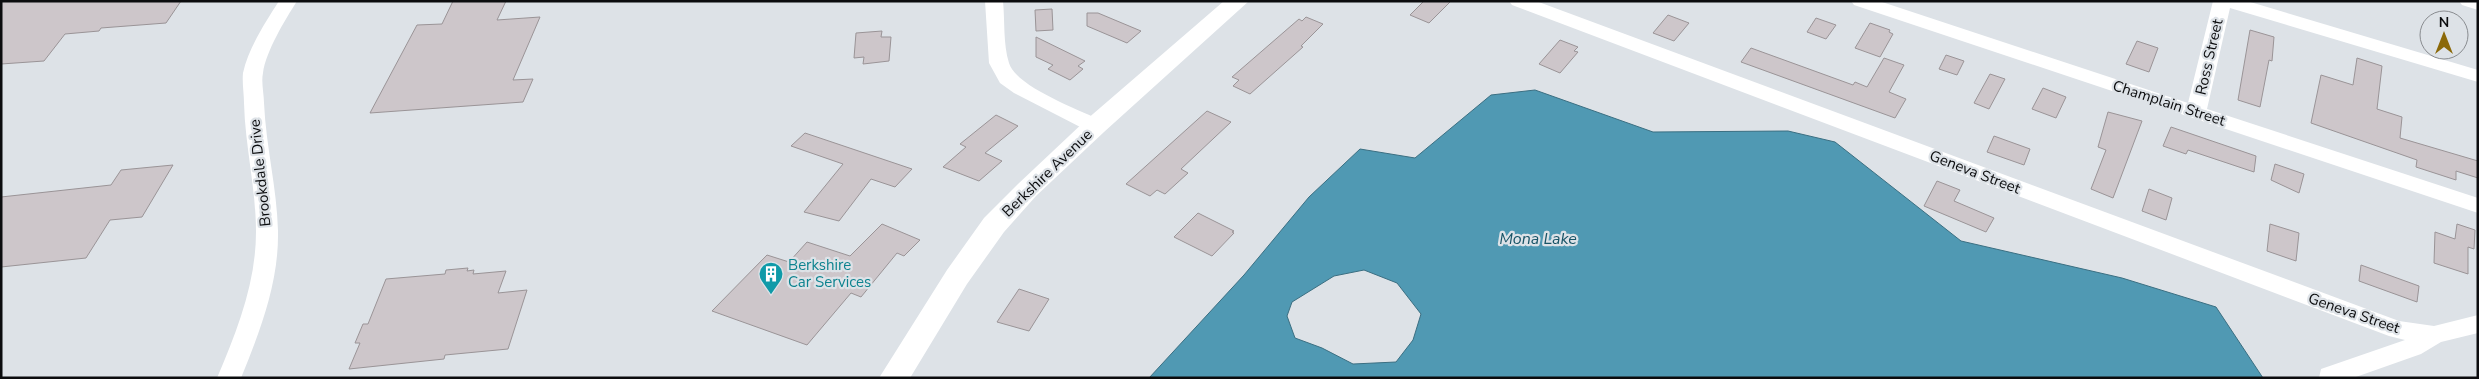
<svg xmlns="http://www.w3.org/2000/svg" width="2479" height="379" viewBox="0 0 2479 379" font-family="'Nunito Sans',sans-serif">
  <style>
    .water { fill: #5099b3; stroke: #3b6f82; fill-rule: evenodd }
    .building { fill: #cdc6ca; stroke: #9a9497 }
    .lines { fill: none; stroke-linecap: round; stroke-linejoin: round }
    .minor { fill: #fff; fill-rule: evenodd }
    .major { fill: #fff; fill-rule: evenodd }
    .labels { text-anchor: middle; dominant-baseline: central; stroke-width: 4.5; stroke-linejoin: round; paint-order: stroke }
    .street-label { font-size: 15px; fill: #0b0c0e; stroke: #dde2e7 }
    .culture-label { font-size: 15px; fill: #0d838f; stroke: #dde2e7; text-anchor: start }
    .water-label { font-size: 16px; font-style: italic; fill: #175366; stroke: #dde2e7 }
  </style>
  <rect width="100%" height="100%" fill="#dde2e7"/>
  <path class="water" d="M1535 90 1653 132 1788 131 1835 142 1961 241 2122 278 2216 307 2263 378H1149L1244 275 1309 197 1360 149 1415 158 1491 95ZM1364 270 1397 283 1421 314 1413 340 1396 362 1353 364 1322 348 1295 338 1287 316 1292 302 1334 276Z"/>
  <g class="building">
    <polygon points="1,1 181,1 166,23 101,28 99,31 65,34 44,61 1,64"/>
    <polygon points="453,1 506,1 497,20 540,17 513,80 533,79 523,102 370,113 417,25 442,24"/>
    <polygon points="1424,1 1451,1 1429,23 1410,15"/>
    <polygon points="1052,9 1053,30 1036,31 1035,10"/>
    <polygon points="1087,13 1098,13 1141,31 1127,43 1087,26"/>
    <polygon points="1668,15 1689,23 1674,41 1653,33"/>
    <polygon points="1306,17 1323,24 1301,46 1303,47 1250,94 1233,86 1239,80 1232,77 1299,19 1302,21"/>
    <polygon points="1816,18 1836,25 1826,39 1807,32"/>
    <polygon points="1870,23 1890,30 1889,32 1893,34 1880,57 1855,48"/>
    <polygon points="2250,30 2274,37 2272,61 2269,60 2260,107 2238,100"/>
    <polygon points="882,31 881,37 891,37 889,61 863,64 864,57 854,58 856,33"/>
    <polygon points="1036,37 1085,61 1078,66 1083,69 1070,80 1048,69 1053,65 1036,57"/>
    <polygon points="1560,40 1578,47 1574,51 1578,52 1560,73 1539,64"/>
    <polygon points="2137,41 2158,48 2149,72 2126,64"/>
    <polygon points="1751,48 1853,85 1855,82 1867,87 1884,58 1904,65 1889,92 1906,99 1895,118 1741,62"/>
    <polygon points="1946,55 1964,61 1957,75 1939,69"/>
    <polygon points="2357,58 2382,66 2377,109 2402,117 2400,138 2478,161 2478,178 2456,171 2456,180 2416,167 2417,160 2311,123 2321,75 2353,85"/>
    <polygon points="1990,74 2005,79 1989,109 1974,103"/>
    <polygon points="2043,88 2066,97 2056,118 2032,109"/>
    <polygon points="1207,111 1231,122 1181,169 1188,173 1165,194 1157,190 1150,196 1126,184"/>
    <polygon points="2108,112 2142,121 2113,198 2091,189 2106,150 2098,147"/>
    <polygon points="996,115 1018,126 985,153 1002,161 979,181 943,167 966,147 960,144"/>
    <polygon points="2171,127 2256,156 2254,172 2188,150 2186,154 2163,146"/>
    <polygon points="805,133 912,169 895,187 871,179 839,221 804,212 843,164 791,146"/>
    <polygon points="1994,136 2030,149 2024,165 1987,152"/>
    <polygon points="2275,164 2304,174 2299,193 2271,180"/>
    <polygon points="173,165 142,217 110,220 86,258 1,267 1,197 111,185 121,170"/>
    <polygon points="1937,181 1960,190 1954,201 1994,218 1986,232 1924,206"/>
    <polygon points="2149,189 2172,198 2166,220 2142,211"/>
    <polygon points="1198,213 1234,231 1232,232 1234,233 1212,256 1174,237"/>
    <polygon points="882,224 920,240 904,256 897,253 861,297 851,293 807,345 712,311 767,255 789,262 807,242 850,256"/>
    <polygon points="2270,224 2299,233 2296,261 2267,251"/>
    <polygon points="2457,224 2475,230 2474,249 2468,247 2468,274 2434,263 2435,232 2455,239"/>
    <polygon points="2361,265 2419,286 2417,302 2359,281"/>
    <polygon points="468,268 467,271 474,270 473,274 506,271 498,293 527,290 508,349 445,355 444,359 349,369 360,343 355,343 363,324 368,324 386,279 445,274 446,270"/>
    <polygon points="1019,289 1049,299 1029,331 997,322"/>
  </g>
  <g class="lines">
    <g class="minor">
      <path d="M279 1H297C285 20 266 51 263 73 261 82 264 94 264 103 266 147 277 188 278 231 279 283 260 331 241 378H217C237 331 256 283 256 232 256 188 245 146 244 103 244 94 242 82 243 73 248 49 266 21 279 1Z"/>
      <path d="M985 1H1003C1005 21 1003 44 1009 63 1016 87 1080 110 1102 121L1105 126 1102 131 1095 133 1088 131 1014 93 1000 83 989 63Z"/>
      <polygon points="1509,1 1536,1 2399,321 2434,326 2478,315 2478,333 2441,342 2421,354 2353,378 2319,378 2321,369 2405,340 2389,336 1512,5"/>
      <polygon points="1851,1 1879,1 2188,103 2213,1 2247,1 2478,70 2478,82 2230,8 2207,109 2478,198 2478,213 1854,5"/>
      <polygon points="2459,1 2478,1 2478,10 2462,5"/>
    </g>
    <polygon class="major" points="1224,1 1249,1 1104,132 1036,196 1004,232 967,284 910,378 879,378 947,270 984,218 1018,184 1086,120"/>
  </g>
  <defs>
    <symbol id="building-pin" viewBox="-11 -11 22 30"><path d="M0 17L-7.5 6A9.5 9.5 0 1 1 7.5 6Z" fill="#0f9aa8" stroke="#dde2e7"/><path d="M-4-6H4V6H1V3H-1V6H-4ZM-2.5-4.3h1.7v1.8h-1.7ZM.8-4.3h1.7v1.8H.8ZM-2.5-1h1.7V.8h-1.7ZM.8-1h1.7V.8H.8Z" fill="#fff"/></symbol>
  </defs>
  <g fill-rule="evenodd">
    <use href="#building-pin" x="757" y="260" width="28" height="38"/>
  </g>
  <g class="labels">
    <g class="street-label">
      <text transform="translate(2209 57) rotate(-77)">Ross Street</text>
      <text transform="translate(2169 103) rotate(18)">Champlain Street</text>
      <text transform="translate(1975 172) rotate(21)">Geneva Street</text>
      <text transform="translate(260 173) rotate(-96)">Brookdale Drive</text>
      <text transform="translate(1047 173) rotate(-44)">Berkshire Avenue</text>
      <text transform="translate(2354 313) rotate(19)">Geneva Street</text>
    </g>
    <g class="culture-label">
      <text x="788" y="265">Berkshire<tspan x="788" dy="17">Car Services</tspan></text>
    </g>
    <g class="water-label">
      <text x="1538" y="239">Mona Lake</text>
    </g>
  </g>
  <rect width="2479" height="379" fill="none" stroke="#0b0c0e" stroke-width="5"/>
  <g transform="translate(2444 35)"><circle r="24" fill="#dde2e7" stroke="#898c90"/>
  <path d="M0-4L9 19L0 12L-9 19Z" fill="#8b6909"/>
  <text y="-8" font-size="14" font-weight="bold" text-anchor="middle" fill="#0b0c0e">N</text>
  </g>
</svg>
